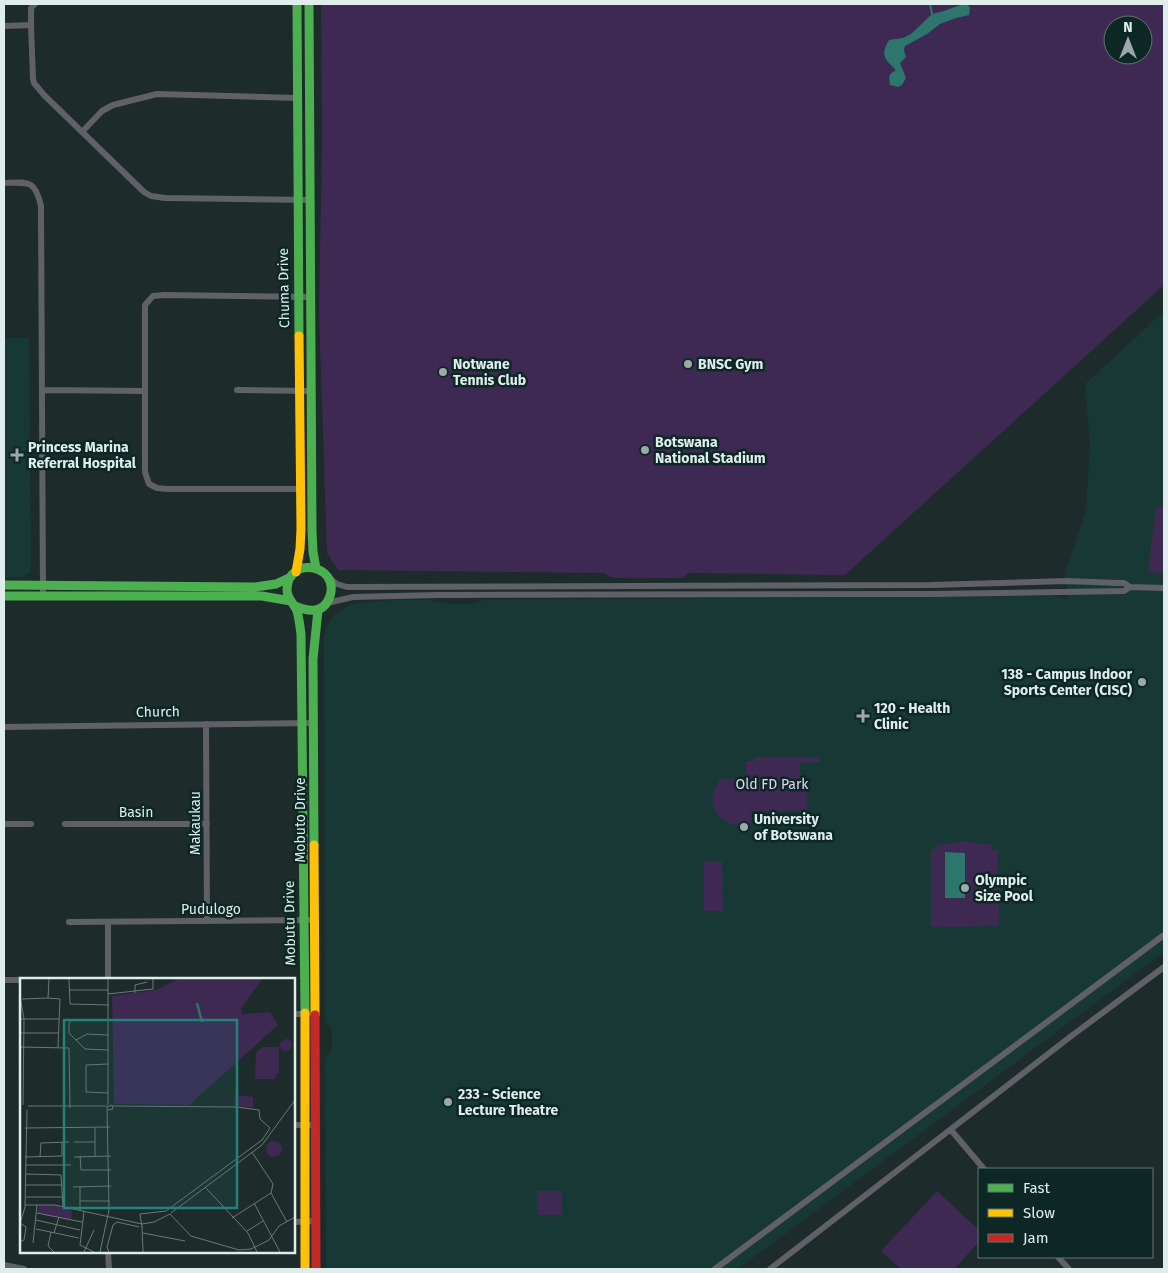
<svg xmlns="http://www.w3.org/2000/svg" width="1168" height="1273" viewBox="0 0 1168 1273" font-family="'Fira Sans',sans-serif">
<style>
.built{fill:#173834}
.green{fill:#3e2953;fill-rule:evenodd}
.water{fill:#2c766d}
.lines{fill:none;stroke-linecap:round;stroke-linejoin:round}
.stream{stroke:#2c766d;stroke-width:2}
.street{stroke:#606167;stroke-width:6}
.fast{stroke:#4caf50;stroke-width:9}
.slow{stroke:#ffc107;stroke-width:9}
.jam{stroke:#c62828;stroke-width:9}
.poi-dot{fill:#9baaa8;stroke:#0d2724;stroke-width:2}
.labels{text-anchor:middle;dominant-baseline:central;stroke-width:5;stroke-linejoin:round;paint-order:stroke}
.street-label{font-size:14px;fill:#dfeeec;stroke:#0d2724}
.poi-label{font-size:14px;font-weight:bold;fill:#dfeeec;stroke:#0d2724;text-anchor:start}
.park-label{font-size:14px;fill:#e3d2f5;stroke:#0d2724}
.inset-river{fill:none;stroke:#2c766d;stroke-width:2.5}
.inset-road{fill:none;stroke:#6b7978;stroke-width:1}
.view{fill:#24827b;fill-opacity:0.15;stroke:#24827b;stroke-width:2.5}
.inset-edge{fill:none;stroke:#dfeeec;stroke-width:2.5}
</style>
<rect width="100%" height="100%" fill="#1d2b2a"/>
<path class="built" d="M1164 311V952L738 1269H326L325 1056 332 1050V1031L325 1021 324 640 325 629 333 616 349 605 357 603 392 600H432L434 602H447V604H472L482 600 1053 596 1067 599 1065 574 1086 510 1090 445 1085 384Z
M4 338H29L31 572 22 577 4 578Z"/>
<path class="green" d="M321 4H1164V285L845 575 689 573 682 578H613L604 573 338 570 327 553 319 314 322 140ZM1113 25H1143V55H1113Z
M1156 507 1164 508V574L1148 572Z
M754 757H820V762L800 763V785H807V811H751V825C721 830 700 804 721 779H746V761H754Z
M964 841 992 845V850H998L999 926 931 927V849H937V845Z
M704 861H722L723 911H704Z
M537 1191H562V1215H537Z
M937 1191 979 1230V1242L954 1269H901L881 1251Z"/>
<path class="water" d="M963 4 968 5 970 8 969 15 956 18 940 24 927 34 905 46 904 50 906 57 900 63 906 78 902 85 898 87 890 85C889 78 888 74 895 71V69C883 58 881 54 889 40L903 38 911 34 932 14 944 11Z
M945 852 965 853V898H945Z"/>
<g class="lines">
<path class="stream" d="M930 4 932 14"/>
<path class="street" d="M35 4 31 8V25L33 79 34 83 44 95 144 192 151 196 165 198 310 200
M4 26 31 25
M82 132 102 111 113 105 157 94 297 98
M4 183C29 182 35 180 41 206L43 595
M43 390 145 391
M237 390 311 391
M300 489H167L157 488 149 484 145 472V305L153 296 164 295 311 297
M330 579 337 584 347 587 931 585 1066 581 1118 583H1124L1130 587
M327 603 353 597 438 595 931 594 1124 591 1130 587 1164 588
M206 724 207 921
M4 727 313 723
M4 824H31
M65 824H207
M69 922 314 920
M108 922V979
M4 980H21
M294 1014H307
M294 1125H316
M951 1130 984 1169
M294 1222 316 1221
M108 1252 109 1269
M1058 1257 1069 1269
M4 1265 24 1269
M715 1269 1164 935
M770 1269 1070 1037 1164 967"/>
<path class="fast" d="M297 4 299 336
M309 4 312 531 313 552 316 568
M4 585 255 587 276 584 291 577
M4 596H262L291 601
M295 606C309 612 324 614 330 596 340 564 287 555 287 590 287 599 294 603 297 611 299 618 300 626 301 634L305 1013
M314 845 313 659 318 610"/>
<path class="slow" d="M296 572 300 549 301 529 299 336
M314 845 315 1015
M305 1013V1269"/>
<path class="jam" d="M315 1015 316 1269"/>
</g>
<g class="poi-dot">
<circle cx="688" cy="364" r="5"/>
<circle cx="443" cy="372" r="5"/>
<circle cx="645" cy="450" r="5"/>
<path d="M14.5 447.5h5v5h5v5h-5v5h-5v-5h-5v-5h5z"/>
<circle cx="1142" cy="682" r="5"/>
<path d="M860.5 708.5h5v5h5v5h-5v5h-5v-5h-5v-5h5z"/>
<circle cx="744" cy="827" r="5"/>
<circle cx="965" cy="888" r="5"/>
<circle cx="448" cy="1102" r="5"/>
</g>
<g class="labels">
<g class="street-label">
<text transform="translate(284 288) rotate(-91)">Chuma Drive</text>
<text transform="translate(158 712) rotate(-1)">Church</text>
<text x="136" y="812">Basin</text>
<text transform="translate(300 820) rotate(-90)">Mobuto Drive</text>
<text transform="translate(195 823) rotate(-90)">Makaukau</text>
<text x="211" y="909">Pudulogo</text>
<text transform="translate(290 923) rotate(-91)">Mobutu Drive</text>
</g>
<g class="poi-label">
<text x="453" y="364">Notwane<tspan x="453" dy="16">Tennis Club</tspan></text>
<text x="698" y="364">BNSC Gym</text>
<text x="655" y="442">Botswana<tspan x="655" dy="16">National Stadium</tspan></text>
<text x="28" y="447">Princess Marina<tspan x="28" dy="16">Referral Hospital</tspan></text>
<text x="1132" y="674" text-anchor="end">138 - Campus Indoor<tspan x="1132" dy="16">Sports Center (CISC)</tspan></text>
<text x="874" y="708">120 - Health<tspan x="874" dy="16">Clinic</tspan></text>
<text x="754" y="819">University<tspan x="754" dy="16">of Botswana</tspan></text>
<text x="975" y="880">Olympic<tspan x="975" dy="16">Size Pool</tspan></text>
<text x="458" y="1094">233 - Science<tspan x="458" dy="16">Lecture Theatre</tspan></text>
</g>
<g class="park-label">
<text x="772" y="784">Old FD Park</text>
</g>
</g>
<g transform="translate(20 978)">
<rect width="275" height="275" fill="#1d2b2a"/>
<path d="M158 1H242L221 31 222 36 250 34 258 47 169 127 94 126 92 18 136 12ZM260 67a6 6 0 1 1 12 0a6 6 0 1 1-12 0ZM242 69H259V94L254 101H235L236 75ZM215 117 233 119V130L214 127ZM246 171a8 8 0 1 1 16 0a8 8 0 1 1-16 0ZM33 227 52 232 51 242 18 235 19 228Z" fill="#3e2953"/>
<path class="inset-river" d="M177 25 182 44"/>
<path class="inset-road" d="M49 1 50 26 89 27M88 1V127M49 12H88M115 15V7L127 4M88 16 133 11V1M0 18 4 41 3 127M28 20 40 21 38 69M2 21 28 20 29 1M0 41H39M88 42H51L49 46V55L65 71 88 72M0 55H38M56 62 67 56 88 57M0 69 49 70 50 130M88 115 66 114V87L88 86M8 128H87M93 128 217 129 239 132 240 141 250 150 242 162 146 233 120 236 122 249M75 149V178M5 150 90 149M54 164H75M232 174 253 206 251 215M60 178 61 192H91M5 179 42 178V164M20 179 21 165 49 164M54 179 91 178M5 187H51M6 196 41 197 43 229M5 207H42M53 209 91 208M60 209V233M185 209 228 255 237 274M251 215 267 244M6 219H42M60 223H90M234 225 260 274M5 227H35L122 246 134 244 150 236 171 258 219 272 231 271 249 262 259 248 275 239M64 234 60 267 74 274M17 235 62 244M151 235 242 167 275 122M212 240 251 215M16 242 60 252M0 246 5 229 7 132M122 248 123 274M16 251 59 260M227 253 243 243M31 254 28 268 34 274M34 255 39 239M123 255 165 263M0 264 4 262 6 249 0 245M13 265 17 227M64 274 74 252M80 274 89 232 87 129 92 127 93 131 88 132M89 274 87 269 93 247 97 244 119 249"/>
<path class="view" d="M44 42H217V230H44Z"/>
<rect width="275" height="275" class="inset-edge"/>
</g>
<rect width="1168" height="1273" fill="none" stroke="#dfeeec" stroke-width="10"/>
<rect x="978" y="1168" width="175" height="90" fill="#0d2724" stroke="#617774"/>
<rect x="988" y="1184" width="25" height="8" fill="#4caf50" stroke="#617774"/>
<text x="1023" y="1193" font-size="15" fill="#dfeeec">Fast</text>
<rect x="988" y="1209" width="25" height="8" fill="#ffc107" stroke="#617774"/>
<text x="1023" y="1218" font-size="15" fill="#dfeeec">Slow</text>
<rect x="988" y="1234" width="25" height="8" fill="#c62828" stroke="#617774"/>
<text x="1023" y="1243" font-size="15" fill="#dfeeec">Jam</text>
<g transform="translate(1128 40)"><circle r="24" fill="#0d2724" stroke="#617774"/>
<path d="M0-4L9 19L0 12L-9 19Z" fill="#9baaa8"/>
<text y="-8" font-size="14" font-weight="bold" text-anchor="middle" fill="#dfeeec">N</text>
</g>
</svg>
